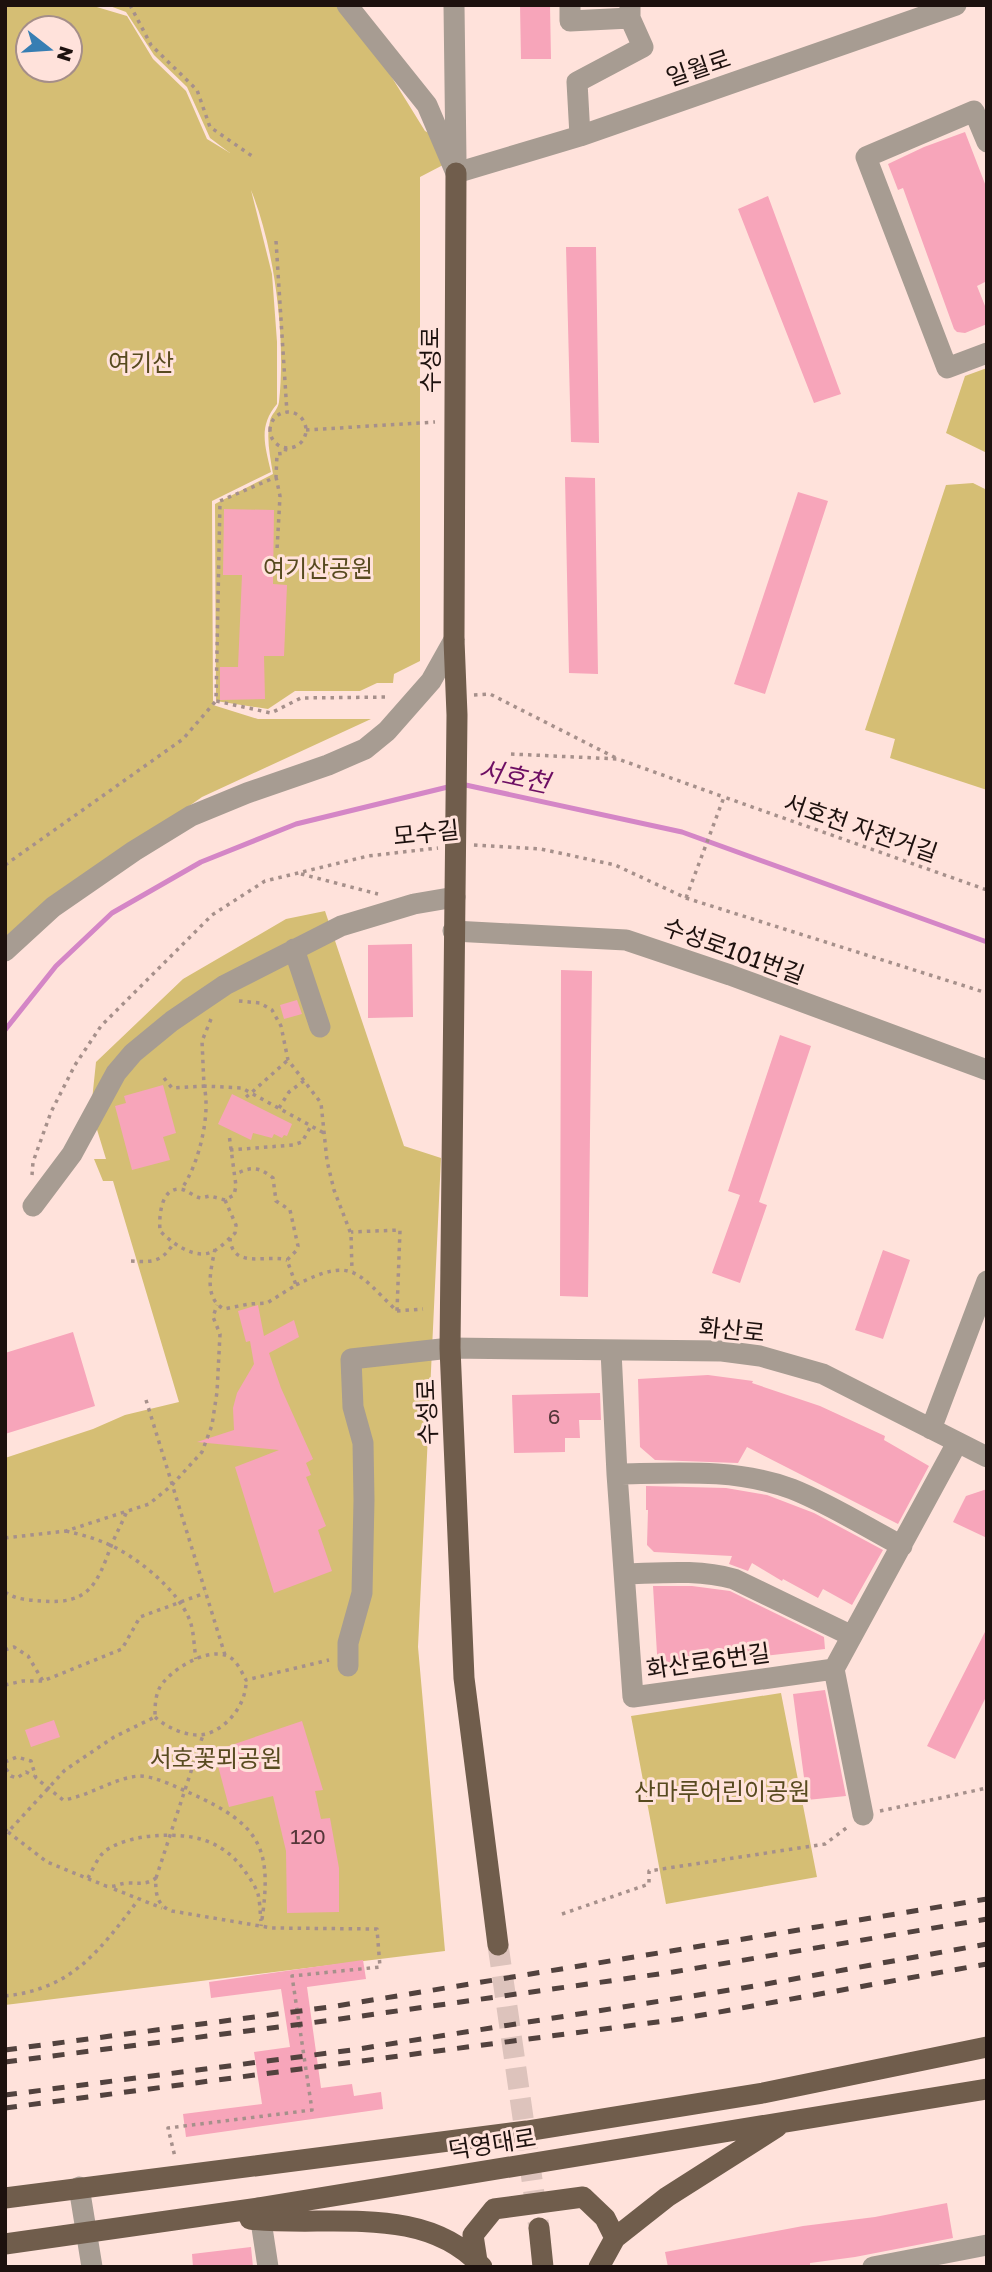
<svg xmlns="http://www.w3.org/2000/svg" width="992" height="2272" viewBox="0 0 992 2272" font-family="'Golos Text','Noto Sans KR',sans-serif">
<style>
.green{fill:#d5be74;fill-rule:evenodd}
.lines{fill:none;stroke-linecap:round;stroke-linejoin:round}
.stream{stroke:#d486c6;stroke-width:5}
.building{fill:#f7a5ba}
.major-tunnel{stroke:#ddc3bc;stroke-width:21;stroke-dasharray:21 10;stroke-linecap:butt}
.path{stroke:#a6908b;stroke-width:3.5;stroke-dasharray:3.5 5;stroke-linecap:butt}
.minor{stroke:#a79c92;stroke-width:21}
.major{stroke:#705d4c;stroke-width:21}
.rail{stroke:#52423e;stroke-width:5;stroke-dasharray:12 12;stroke-linecap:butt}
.labels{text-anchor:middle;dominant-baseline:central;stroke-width:6;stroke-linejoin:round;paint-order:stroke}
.number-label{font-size:21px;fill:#543639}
.street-label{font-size:24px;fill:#1d110e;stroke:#ffe2db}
.park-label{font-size:24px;fill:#574a1f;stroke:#ffe2db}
.water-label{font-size:26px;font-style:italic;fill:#6d0e63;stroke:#ffe2db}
</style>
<rect width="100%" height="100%" fill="#ffe2db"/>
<path class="green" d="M5 5H90L127 16 153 59 186 91 207 139 230 153 210 138 187 87 154 55 126 12 107 5H340L378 55 425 131 431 134 443 165 420 177V661L394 674 393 683H377L360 691H295L268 709 216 701 215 504 273 474C270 456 266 438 270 421 271 414 278 410 279 402 286 339 275 249 251 190L272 274 277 342V404C258 426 265 446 271 472L212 501 213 705 258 719H371L202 797 24 921 5 943ZM28 28H70V70H28Z
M987 368V453L946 433 965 376Z
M973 483 987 490V790L890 758 895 739 865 730 946 485Z
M325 911 404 1146 441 1158 418 1647 445 1951 5 2005V1458L93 1429 125 1415 179 1402 113 1181H103L94 1159H106L91 1110 96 1062 183 979 286 919Z
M781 1693 817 1877 666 1904 631 1716Z"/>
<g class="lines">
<path class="stream" d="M461 784 682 832 987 942
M5 1030 56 966 112 913 201 862 296 824 452 786"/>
</g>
<path class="building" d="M520 5H550L551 59H521Z
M965 132 987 189V281L977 286 987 311V324L965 333 957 332 954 329 903 188 898 190 888 164 924 147Z
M768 196 841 394 814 403 738 209Z
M566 247H596L599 443 571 442Z
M565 477 595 478 598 674 569 673Z
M798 492 828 501 765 694 734 684Z
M224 509 274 510 273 584 287 585 284 656H264L265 699 220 700V667H238L242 575H223Z
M412 944 413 1017 368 1018V945Z
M561 970 592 971 588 1297 560 1296Z
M297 1000 302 1014 284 1019 280 1005Z
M780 1035 811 1046 759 1202 767 1205 740 1283 712 1273 740 1195 728 1191Z
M163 1085 176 1133 163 1137 170 1160 132 1170 115 1106 126 1103 124 1096Z
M232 1094 292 1124 287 1136 284 1135 282 1138 274 1134 272 1138 253 1133 251 1140 218 1124Z
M883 1250 910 1260 883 1339 855 1330Z
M258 1305 264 1336 294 1320 299 1337 269 1353 281 1388 313 1459 306 1463 311 1475 306 1477 326 1526 318 1530 332 1571 274 1593 235 1467 279 1450 197 1442 234 1430 233 1408 237 1393 254 1364 250 1341 246 1342 238 1311Z
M73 1332 95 1406 5 1434V1353Z
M708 1375 753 1381 752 1383 820 1406 885 1436 884 1440 929 1466 898 1524 747 1447 738 1463 655 1460 640 1447 638 1379Z
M600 1393 601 1420H579L580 1438H565V1452L514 1453 512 1395Z
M646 1486 726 1488 767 1495 814 1513 883 1550 852 1605 823 1589 818 1598 783 1579 782 1581 752 1563 748 1571 729 1564 732 1556 654 1552 647 1545 648 1510H646Z
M987 1489V1538L953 1522 966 1496Z
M653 1586H692L730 1591 824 1637 825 1649 739 1659V1657L696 1659 697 1662 668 1665 657 1654Z
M987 1628V1695L955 1759 927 1746Z
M825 1690 846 1796 807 1800 793 1694Z
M54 1720 60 1737 31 1747 25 1730Z
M302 1721 323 1790 315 1791 321 1819 330 1818 339 1868V1912L287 1913 286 1851 273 1796 229 1807 214 1751Z
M363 1960 366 1979 307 1987 321 2088 352 2084 354 2096 381 2092 383 2109 186 2137 183 2114 262 2104 254 2052 290 2047 281 1989 211 1998 209 1982Z
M947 2203 953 2238 855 2257 810 2263V2265L801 2267H668L665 2252 803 2226 875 2217Z
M251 2247 253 2267H193L192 2254Z"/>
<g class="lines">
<path class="major-tunnel" d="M498 1945 539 2228"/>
<path class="path" d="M42 5H65
M130 5 151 45 197 90 210 127 252 156
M276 241 287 413
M270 430a18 18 0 1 1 36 0a18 18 0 1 1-36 0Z
M306 430 435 422
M286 448 285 453 277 454 276 477 220 501 216 701 271 713 301 698 390 697
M276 477 280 496 277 550
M474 695 490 694 616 758
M511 754 618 759 724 797
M474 845 541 849 615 865 686 898 987 993
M5 865 183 739 215 702
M301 874 378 894
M686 898 724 797 987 890
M239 1001 260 1003 272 1010 281 1026 288 1060 321 1103 327 1161 334 1190 351 1234 352 1271
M211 1019 202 1041 204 1086 242 1088 251 1093 288 1060
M164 1078 172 1088 204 1086C211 1114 199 1164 182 1188
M246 1097 251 1093 324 1133
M279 1108 289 1092 305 1080
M230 1150 293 1145 302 1142 311 1126
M32 1175 33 1162 51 1112 75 1065 101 1026 212 915 265 881 368 856 438 848
M225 1200 236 1225 235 1233C229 1239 221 1247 214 1251 195 1261 172 1243 160 1231 159 1218 160 1188 180 1189 186 1189 194 1197 201 1198L210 1196 225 1200 234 1195 236 1186 229 1134
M230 1238C232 1270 267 1254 287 1260
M215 1249C211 1269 203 1298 224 1309L249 1304 267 1303 296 1285 287 1260 296 1251 298 1246 290 1210 276 1201 273 1178C259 1167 252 1166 236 1174
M131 1261C152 1262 161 1263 173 1244
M296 1285C353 1256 356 1272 397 1311L400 1230 351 1232
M397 1311 423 1309
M146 1400 225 1655
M66 1531C78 1534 91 1537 103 1542 134 1554 178 1589 190 1621 194 1632 194 1647 196 1659
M5 1538 66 1531 109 1517 149 1504 171 1486 202 1452 212 1425 217 1392 220 1334 213 1317 217 1305
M5 1561V1572
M5 1592C16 1600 30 1600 42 1601 88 1605 97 1585 111 1546 116 1534 122 1523 127 1511
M5 1650 14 1647 28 1656 43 1681
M5 1685 23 1681H43L122 1649 140 1617 205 1593
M155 1717C167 1728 189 1738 206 1734 228 1728 247 1703 246 1680
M5 1762 17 1757 31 1761 36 1778 63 1800C90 1796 113 1778 139 1776 155 1776 176 1787 190 1793 262 1825 273 1849 261 1926
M6 1769 11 1776 17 1778 26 1772 34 1776
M880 1811 987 1788
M5 1829 8 1832 65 1770 114 1737 155 1717C155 1707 155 1698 159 1689 168 1671 204 1649 225 1655 236 1658 241 1671 246 1680L329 1660
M8 1832 47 1862 106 1886C115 1888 119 1883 128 1883 140 1883 146 1885 156 1878 155 1893 157 1906 172 1911L272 1928 377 1929 380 1967 292 1976 312 2110 168 2128 175 2157
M88 1878C92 1871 96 1861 102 1854 112 1843 138 1837 152 1836 189 1833 221 1838 244 1870 249 1877 255 1885 258 1894 260 1902 260 1912 261 1921
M156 1878 203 1735
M114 1889 162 1908
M562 1914 649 1884V1871L825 1844 849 1826
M5 1996C73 1989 100 1950 139 1899"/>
<path class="minor" d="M347 5 427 105 456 173
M454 5 456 161
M570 5V21L630 18V6
M580 136 577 82 643 47 630 18
M987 142 974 111 866 157 947 368 987 353
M456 173 580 136 956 5
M453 931 626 940 730 975 987 1070
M294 949 320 1027
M5 951 53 907 134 851 191 816 247 793 328 765 365 749 387 731 431 681 454 640
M33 1206 72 1154 116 1073 133 1053 172 1021 225 985 341 926 414 904 455 897
M611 1351 617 1474 633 1697 834 1669 957 1443
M931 1429 987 1281
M617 1474C675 1473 736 1468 792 1489 830 1504 866 1527 902 1546
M625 1574C661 1573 698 1569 734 1579L852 1636
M348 1666V1643L362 1593 364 1500 363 1443 353 1407 351 1359 450 1348 722 1351 760 1356 823 1374 987 1457
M834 1669 863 1815
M79 2187 92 2267
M259 2208 268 2267
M873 2267 987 2245"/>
<path class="major" d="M456 173 454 640 457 715 450 1348 464 1678 498 1945
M5 2198 527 2131 763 2093 987 2047
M250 2219C326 2228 424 2202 482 2267
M539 2228 543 2267
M5 2244 259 2208 987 2089
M477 2261 473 2235 494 2209 583 2197 605 2218 615 2238
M599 2267 615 2238 667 2197 777 2127"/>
<path class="rail" d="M5 2050 330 2007 987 1899
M5 2062 333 2020 673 1972 987 1919
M5 2095 352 2050 755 1986 987 1944
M5 2108 680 2019 987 1964"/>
</g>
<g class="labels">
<g class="number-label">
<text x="554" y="1416">6</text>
<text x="308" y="1836">120</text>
</g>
<g class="street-label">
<text transform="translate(698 67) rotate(-19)">일월로</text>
<text transform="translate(429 360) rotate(-90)">수성로</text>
<text transform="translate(861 827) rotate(19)">서호천 자전거길</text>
<text transform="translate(426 832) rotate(-6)">모수길</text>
<text transform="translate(734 950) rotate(20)">수성로101번길</text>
<text transform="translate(732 1329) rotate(6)">화산로</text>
<text transform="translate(426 1412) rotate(-92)">수성로</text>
<text transform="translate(708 1660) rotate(-8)">화산로6번길</text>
<text transform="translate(492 2143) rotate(-9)">덕영대로</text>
</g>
<g class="park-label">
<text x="141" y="361">여기산</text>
<text x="318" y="567">여기산공원</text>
<text x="216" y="1757">서호꽃뫼공원</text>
<text x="722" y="1790">산마루어린이공원</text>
</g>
<g class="water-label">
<text transform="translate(514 776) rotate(12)">서호천</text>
</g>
</g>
<rect width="992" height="2272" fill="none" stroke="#1d110e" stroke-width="14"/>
<g transform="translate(49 49) rotate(107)"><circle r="33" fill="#ffe2db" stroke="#a58e89" stroke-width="2"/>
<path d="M0-5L12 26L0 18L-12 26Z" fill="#377eb3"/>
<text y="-10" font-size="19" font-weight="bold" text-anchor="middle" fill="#1d110e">N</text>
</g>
</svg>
